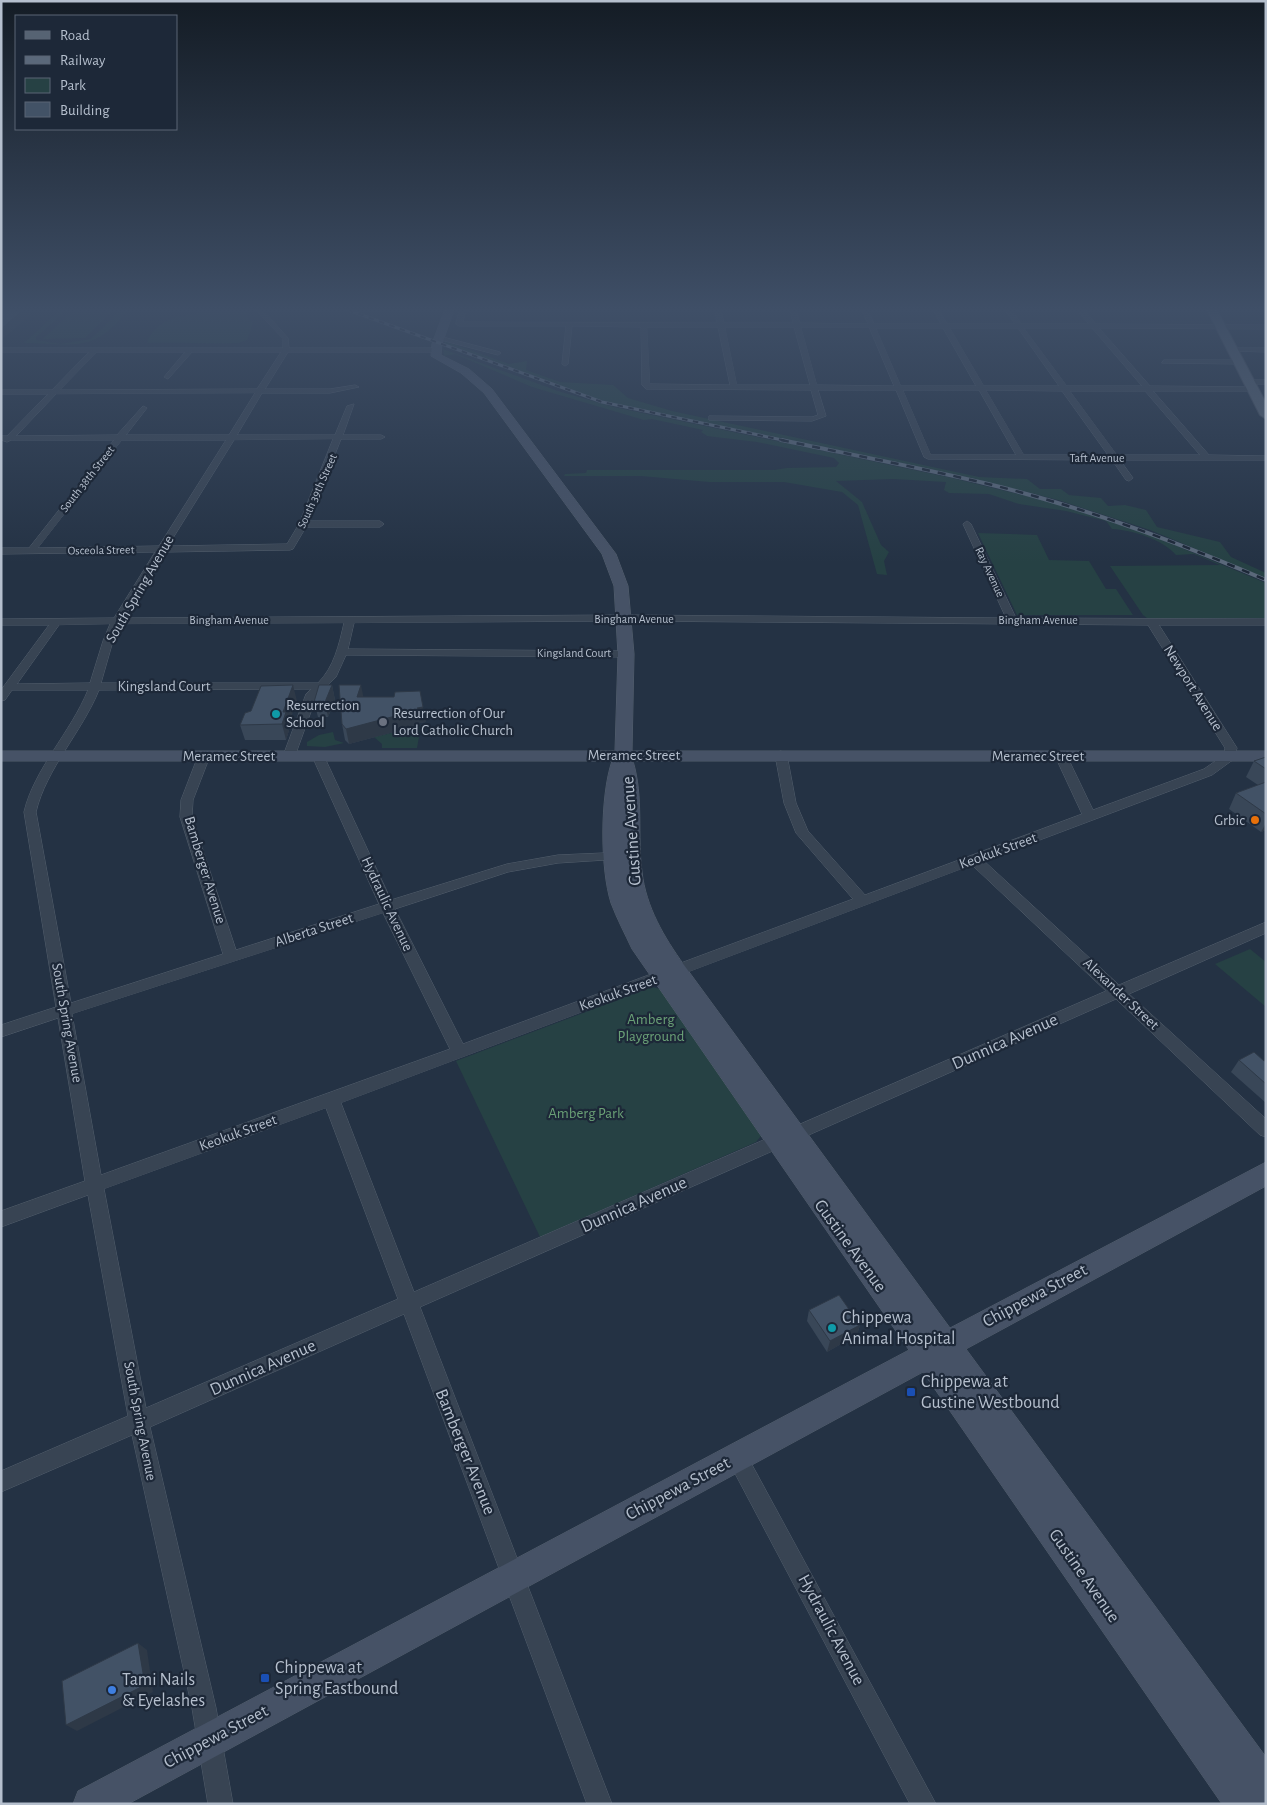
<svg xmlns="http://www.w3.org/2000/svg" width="1267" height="1805" viewBox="0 0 1267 1805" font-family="'Alegreya Sans',sans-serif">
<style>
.green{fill:#264144}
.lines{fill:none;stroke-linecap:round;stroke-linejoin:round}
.street-casing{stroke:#535f6d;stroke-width:1}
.secondary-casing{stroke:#535f6d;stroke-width:1}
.primary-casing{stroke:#424d5c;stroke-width:2}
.street{fill:#384453;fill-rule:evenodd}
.secondary{fill:#465266;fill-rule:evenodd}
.primary{fill:#566373;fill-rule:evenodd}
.rail-far1-casing{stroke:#5a687a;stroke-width:3}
.rail-casing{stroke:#5a687a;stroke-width:4}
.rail-far1{stroke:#1d2838;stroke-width:2;stroke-dasharray:5.5;stroke-linecap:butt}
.rail{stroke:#1d2838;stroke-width:2.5;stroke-dasharray:8;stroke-linecap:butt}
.wall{fill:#394758}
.shaded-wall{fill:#2e3947}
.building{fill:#425266;stroke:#2e3947}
.culture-dot{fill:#0f9aa8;stroke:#1d2838;stroke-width:2}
.worship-dot{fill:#6b7280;stroke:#1d2838;stroke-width:2}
.food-dot{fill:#e8710a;stroke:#1d2838;stroke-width:2}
.transit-dot{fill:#1a4fb4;stroke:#1d2838;stroke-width:2}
.shop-dot{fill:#3f7fe0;stroke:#1d2838;stroke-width:2}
.labels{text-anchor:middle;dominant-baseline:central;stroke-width:4.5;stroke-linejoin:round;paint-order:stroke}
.far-street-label{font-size:12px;fill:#b5bfcd;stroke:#1d2838}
.street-label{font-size:15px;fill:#b5bfcd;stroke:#1d2838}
.poi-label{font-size:15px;fill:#b5bfcd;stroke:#1d2838;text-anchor:start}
.park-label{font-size:15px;fill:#6aa076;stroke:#1d2838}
.near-street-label{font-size:18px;fill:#b5bfcd;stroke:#1d2838}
.near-poi-label{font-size:18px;fill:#b5bfcd;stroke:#1d2838;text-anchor:start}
</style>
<rect width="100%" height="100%" fill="#243244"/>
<path class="green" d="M60 310H67L36 337V340L60 344 91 339 121 310 127 311C93 355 71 343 24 343Z
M74 310H113L85 338 43 339Z
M214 312H249L247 317 253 323 247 340 238 343C208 344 178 342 147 343 157 315 187 315 214 312Z
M445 341 509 364 527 361 526 370 560 382 613 385 628 398 672 411 979 477 1027 479 1040 489H1061L1069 495 1101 498 1108 506 1125 505 1146 510 1157 527 1220 542 1231 557 1266 573V578L1150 530 1058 500 983 481 611 403 555 386 445 344Z
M443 349 558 391 614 407 952 478 1051 502 1153 536 1266 583V618H1147L1143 615 1110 566 1220 565 1194 554 1176 555C1162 539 1132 530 1112 529L1106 521 1066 511 1019 504 989 494 949 493 944 490 946 482 893 479 836 481 862 502 881 545 889 552 884 561 887 575 877 574 858 505 842 492 784 482H709L641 476H564L565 474 586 473 587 470H774L787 468 836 467 839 463 834 458 757 442 707 436 701 432 703 430 652 419 644 420 532 387 455 354 444 356Z
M978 533 1037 535 1049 560 1089 561 1106 589H1116L1133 615H1017Z
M421 726 417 748H382V744L374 737Z
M333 732 335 740 344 743 325 747 307 746V742L319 735Z
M1250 949 1266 962V1007L1215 964Z
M652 987 660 989 761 1136 756 1142 540 1237 456 1061Z"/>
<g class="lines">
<g class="street-casing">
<path id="street" d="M256 310H263L288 338 289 348H435L438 350 435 352H288L265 389H330L355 385 359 387 330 393H262L237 435H335L347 406 354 404 343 435H381L385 437 381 439H341L309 521H380L384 524 380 527H306L293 549 290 550 165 552 124 618 625 615 1006 618 963 524 967 521 971 524 1016 618 1266 619V625H1159L1237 748 1234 759 1212 775 984 861 1119 985 1266 922V933L1129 994 1266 1119V1137L1260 1135 1116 999 420 1307 612 1804H587L404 1314 150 1427 216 1708 233 1804H208L192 1708 132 1435 1 1492V1471L128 1416 88 1195 1 1227V1211L85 1181 58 1018 1 1037V1025L56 1007 24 812C34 769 71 732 88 690H12L5 700 1 701V690L49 625H1V619L114 618 155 552 1 554V548H29L114 440H11L7 442 1 440V436H7L48 394H1V390H52L89 352H1V348H283V339ZM97 352H185L164 377 168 379 192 352H281L257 389 60 390ZM255 393 229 435H126L147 408 143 406 117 435 16 436 56 394ZM333 439 299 524 287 544 168 546 234 440ZM122 440H226L159 546 38 548ZM625 621 1148 625 1225 748 1224 755 1204 769 1093 810 1067 756 1061 752 1057 753 1055 756 1082 814 865 895 808 831 796 803 787 755 781 751 777 752 775 755 784 803 796 833 853 899 463 1044 395 909 508 872 558 863 621 859 628 855 626 852 558 855 507 864 391 900 324 756 318 752 314 753 312 756 379 904 236 950 192 817 193 800 210 756 204 752 198 756 181 800 180 817 223 954 71 1003 36 812C46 769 82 732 99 690L311 689 306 694 283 756 289 760 295 756 317 695 336 677 346 655 626 657 631 654 626 651 348 649 354 623ZM344 623C339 645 334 667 318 683H101L113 641 121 624ZM110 624 103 641 90 683 17 684 59 625ZM972 865 1106 991 414 1292 341 1103ZM383 913 450 1049 101 1175 72 1014ZM326 1108 398 1299 146 1408 104 1189Z
M460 310H466L463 322 717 323 715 310H721L724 323H793L790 310H796L800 323 868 324 862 310H868L874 324H941L933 310H939L947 324H1015L1005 310H1012L1021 324H1089L1077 310H1084L1096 324 1266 325V329L1099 328 1150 386 1256 387V391H1153L1209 455 1266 456V460H1120L1133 478 1129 481 1126 480 1112 460 928 459 924 457 896 390H818L826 416 812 421 712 420H709V416L812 417 818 415 811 390 646 389 642 385 641 327 572 326 568 364 565 366 562 364 566 326H459L456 324ZM647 327H718L730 385 650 384ZM725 327H794L810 385H737ZM801 327H869L894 386 817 385ZM876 328H943L976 386H901ZM950 328H1018L1059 386H984ZM1024 328H1092L1142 386H1067ZM903 390H979L1016 455H931ZM986 390 1062 391 1108 455H1024ZM1070 391H1145L1200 455H1117Z
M439 336 500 352 501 353 498 355 437 339Z
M1234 348H1266V352L1232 351Z
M1164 360H1240L1243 362 1240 364 1162 363Z
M1247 380H1266V384H1247Z
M737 1447 744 1450 936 1804H910L730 1464 727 1457 730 1450Z"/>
</g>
<g class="secondary-casing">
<path id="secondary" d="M445 310H454L442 344 441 355 469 369 492 389 616 554 628 586 634 654 632 751H1266V761H633C644 798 637 835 642 872 646 907 664 937 684 965L950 1328 1266 1162V1186L966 1349 1266 1757V1804H1222L923 1372 128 1804H73L78 1791 909 1350 632 949C625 934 617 919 611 903 600 868 600 796 612 761H1V751H615L618 654 614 586 602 554 484 393 461 373 431 356 432 344Z"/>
</g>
<g class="primary-casing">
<path id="primary" d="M1207 310H1217L1266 403V419L1260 415Z"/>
</g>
<use href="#street" class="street"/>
<use href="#secondary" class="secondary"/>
<use href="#primary" class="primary"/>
<g class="rail-far1-casing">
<path id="rail-far1" d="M348 310 602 402 787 441"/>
</g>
<g class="rail-casing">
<path id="rail" d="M781 440C848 454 917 467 984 483 1081 506 1175 541 1266 580"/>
</g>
<use href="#rail-far1" class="rail-far1"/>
<use href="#rail" class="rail"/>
</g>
<path class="wall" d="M332 685 335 700 328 717H318L314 702Z
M363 697 426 722 420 723V725L349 744 345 740 342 724Z
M297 701 289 722 290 727 286 740H245L240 725Z
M1266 757V830L1261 832 1229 809 1236 793 1258 785 1246 777 1254 761Z
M1239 1060 1264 1061 1266 1060V1103L1231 1072Z
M809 1310 860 1325 857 1335 827 1352 807 1321Z"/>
<path class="shaded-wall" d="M23 310H29L31 315 1 340V329Z
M293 685 297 701 289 722 290 727 286 740 282 724 283 712Z
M332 685 335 700 328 717 325 702Z
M361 685 364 700 357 697Z
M423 707 426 722 420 723V725L349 744 346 729 417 708Z
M1266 823V830L1261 832Z
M860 1325 857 1335 827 1352 830 1341Z
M138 1643 147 1650 153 1692 77 1731 66 1725Z"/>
<path class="building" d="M1 310H23L1 329Z
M293 685 283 712H286L282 724 240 725 245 713 251 711 261 686Z
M319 685H332L325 702H314Z
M339 685H361L357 697H394L395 692 420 691 423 707 417 708 418 710 346 729 342 724Z
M1266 757V769L1254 761Z
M1266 782V814L1236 793Z
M1254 1052 1264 1061 1266 1060V1084L1239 1060Z
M839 1295 860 1325 830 1341 809 1310Z
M138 1643 145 1685 66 1725 62 1681Z"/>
<linearGradient id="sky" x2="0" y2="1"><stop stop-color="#141c25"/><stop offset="0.55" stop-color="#3f4f67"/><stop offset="1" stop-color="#3f4f67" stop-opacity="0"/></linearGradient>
<rect width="1267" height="563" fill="url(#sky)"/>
<g class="culture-dot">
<circle cx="276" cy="714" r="5"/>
<circle cx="832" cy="1328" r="5"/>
</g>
<circle class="worship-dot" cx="383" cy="722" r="5"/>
<circle class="food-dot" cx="1255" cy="820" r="5"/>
<g class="transit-dot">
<rect x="906" y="1387" width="10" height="10" rx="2.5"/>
<rect x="260" y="1673" width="10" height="10" rx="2.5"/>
</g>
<circle class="shop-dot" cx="112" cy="1690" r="5"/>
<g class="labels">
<g class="far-street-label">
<text x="1097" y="458">Taft Avenue</text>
<text transform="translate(87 479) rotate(-52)">South 38th Street</text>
<text transform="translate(317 491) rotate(-66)">South 39th Street</text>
<text transform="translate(101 550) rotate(-1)">Osceola Street</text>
<text transform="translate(990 572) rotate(65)">Ray Avenue</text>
<text x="634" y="619">Bingham Avenue</text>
<text x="229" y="620">Bingham Avenue</text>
<text x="1038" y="620">Bingham Avenue</text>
<text x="574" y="653">Kingsland Court</text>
</g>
<g class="street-label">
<text transform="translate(140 589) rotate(-60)">South Spring Avenue</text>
<text x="164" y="686">Kingsland Court</text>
<text transform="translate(1193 688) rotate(58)">Newport Avenue</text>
<text x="634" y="755">Meramec Street</text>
<text x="229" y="756">Meramec Street</text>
<text x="1038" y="756">Meramec Street</text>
<text transform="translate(998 851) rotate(-20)">Keokuk Street</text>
<text transform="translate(205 870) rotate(73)">Bamberger Avenue</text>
<text transform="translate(387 904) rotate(65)">Hydraulic Avenue</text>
<text transform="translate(314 930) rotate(-18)">Alberta Street</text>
<text transform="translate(618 993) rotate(-20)">Keokuk Street</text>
<text transform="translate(1121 994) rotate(43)">Alexander Street</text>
<text transform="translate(67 1023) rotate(80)">South Spring Avenue</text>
<text transform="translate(238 1133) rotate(-20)">Keokuk Street</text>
<text transform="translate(140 1421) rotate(79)">South Spring Avenue</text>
</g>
<g class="poi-label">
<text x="286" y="705">Resurrection<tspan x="286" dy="17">School</tspan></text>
<text x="393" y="713">Resurrection of Our<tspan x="393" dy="17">Lord Catholic Church</tspan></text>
<text x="1245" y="820" text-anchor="end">Grbic</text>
</g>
<g class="park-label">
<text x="651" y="1019">Amberg<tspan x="651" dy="17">Playground</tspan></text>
<text x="586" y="1113">Amberg Park</text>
</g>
<g class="near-street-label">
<text transform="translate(632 831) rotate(-94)">Gustine Avenue</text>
<text transform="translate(1005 1042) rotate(-24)">Dunnica Avenue</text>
<text transform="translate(634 1205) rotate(-24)">Dunnica Avenue</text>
<text transform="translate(850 1246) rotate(54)">Gustine Avenue</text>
<text transform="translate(1035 1296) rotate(-28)">Chippewa Street</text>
<text transform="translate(263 1368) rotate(-24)">Dunnica Avenue</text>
<text transform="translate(465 1452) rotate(68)">Bamberger Avenue</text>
<text transform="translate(678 1489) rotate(-28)">Chippewa Street</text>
<text transform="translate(1084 1576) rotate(55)">Gustine Avenue</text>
<text transform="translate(831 1630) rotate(62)">Hydraulic Avenue</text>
<text transform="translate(216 1737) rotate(-28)">Chippewa Street</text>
</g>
<g class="near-poi-label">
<text x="842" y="1318">Chippewa<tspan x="842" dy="21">Animal Hospital</tspan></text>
<text x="921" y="1382">Chippewa at<tspan x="921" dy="21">Gustine Westbound</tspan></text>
<text x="275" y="1668">Chippewa at<tspan x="275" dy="21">Spring Eastbound</tspan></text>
<text x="122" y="1680">Tami Nails<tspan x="122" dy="21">&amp; Eyelashes</tspan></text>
</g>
</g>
<rect width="1267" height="1805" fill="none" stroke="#b5bfcd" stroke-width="5"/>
<rect x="15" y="15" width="162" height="115" fill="#1d2838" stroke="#5a6474"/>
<rect x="25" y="31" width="25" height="8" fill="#566373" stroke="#5a6474"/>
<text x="60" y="40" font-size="15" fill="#b5bfcd">Road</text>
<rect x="25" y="56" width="25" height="8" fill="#5a687a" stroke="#5a6474"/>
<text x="60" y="65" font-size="15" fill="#b5bfcd">Railway</text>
<rect x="25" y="78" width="25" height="15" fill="#264144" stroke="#5a6474"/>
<text x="60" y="90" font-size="15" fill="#b5bfcd">Park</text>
<rect x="25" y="102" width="25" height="15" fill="#425266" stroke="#5a6474"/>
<text x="60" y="115" font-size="15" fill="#b5bfcd">Building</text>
</svg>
